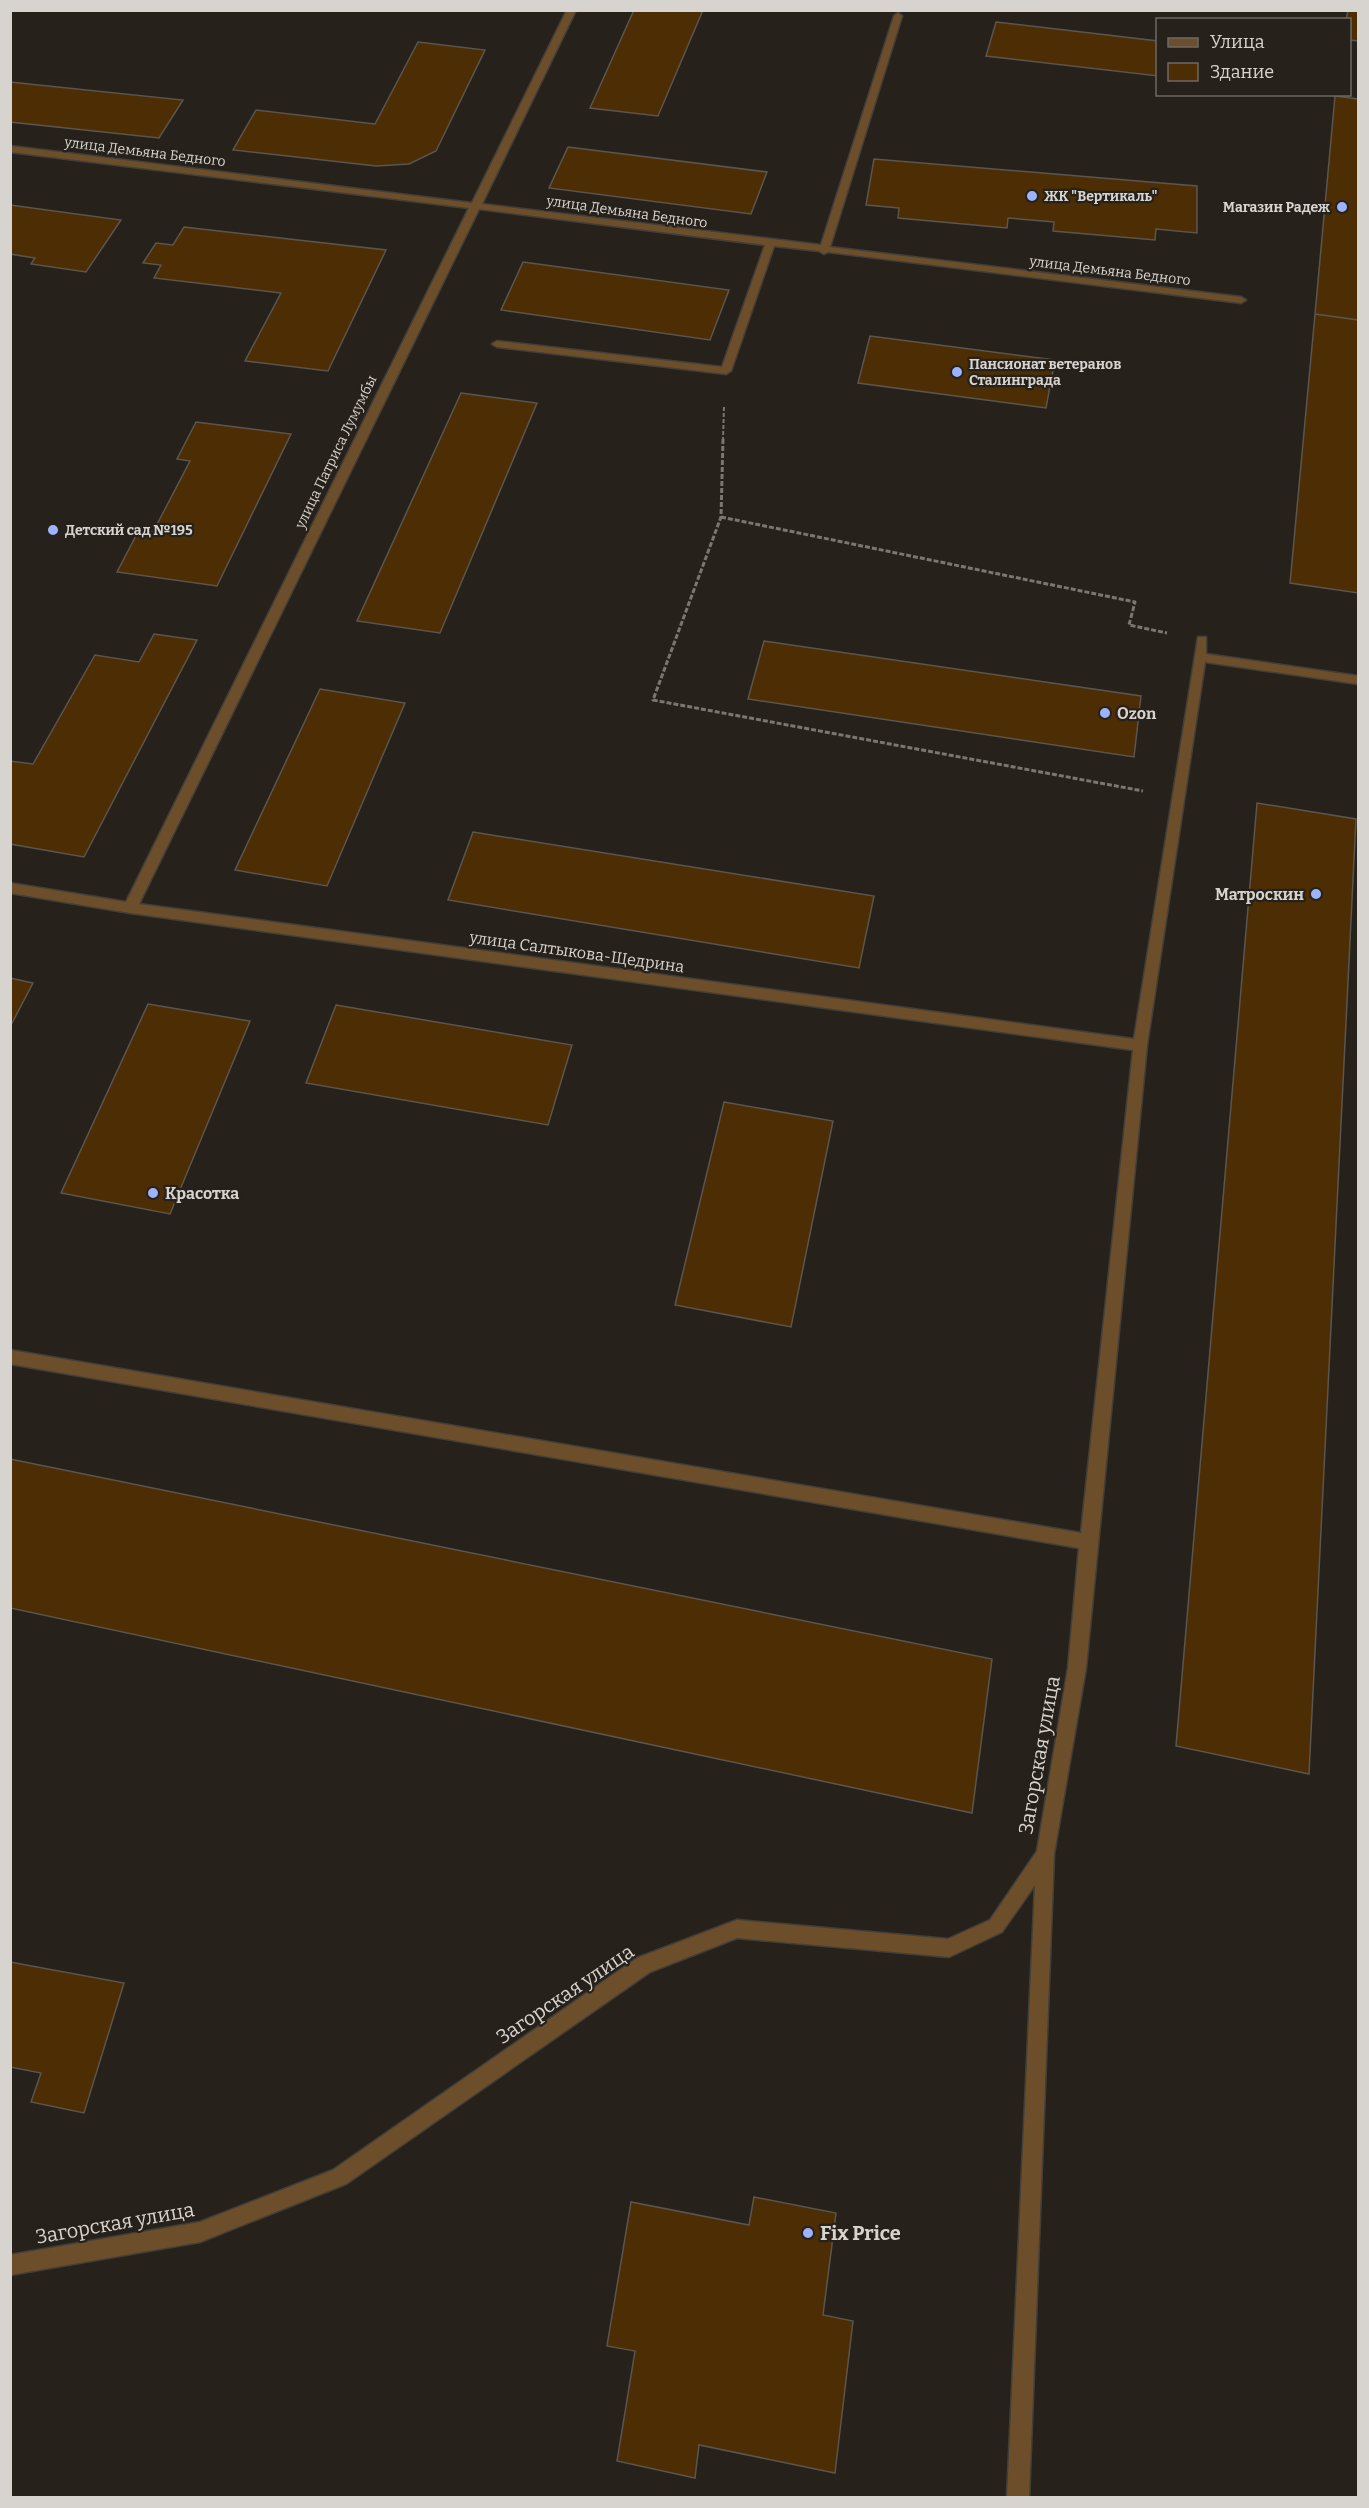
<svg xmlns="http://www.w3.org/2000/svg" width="1369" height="2508" viewBox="0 0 1369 2508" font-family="Bitter,serif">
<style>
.building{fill:#4d2e04;stroke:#5b554e;stroke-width:1.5}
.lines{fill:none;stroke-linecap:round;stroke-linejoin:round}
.minor-casing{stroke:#423e38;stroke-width:3}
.path-far1{stroke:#7a7671;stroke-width:2;stroke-dasharray:4 2;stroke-linecap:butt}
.path{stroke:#7a7671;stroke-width:3;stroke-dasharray:5 2;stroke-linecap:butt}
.minor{fill:#6d4e2b;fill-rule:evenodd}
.poi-dot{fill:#9db4fd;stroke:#26211b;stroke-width:2}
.labels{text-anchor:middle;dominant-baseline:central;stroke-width:4.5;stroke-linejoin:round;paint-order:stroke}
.far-street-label{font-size:14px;fill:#d7d4d0;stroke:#26211b}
.far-poi-label{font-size:14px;font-weight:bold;fill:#d7d4d0;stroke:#26211b;text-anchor:start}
.poi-label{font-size:16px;font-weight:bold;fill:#d7d4d0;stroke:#26211b;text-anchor:start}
.street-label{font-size:16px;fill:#d7d4d0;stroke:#26211b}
.near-street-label{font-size:20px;fill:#d7d4d0;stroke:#26211b}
.near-poi-label{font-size:20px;font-weight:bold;fill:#d7d4d0;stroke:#26211b;text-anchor:start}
</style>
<rect width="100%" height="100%" fill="#26211b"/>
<path class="building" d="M634 10H703L658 116 590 108Z
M1348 10H1358V41L1350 40V20H1346Z
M996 22 1158 41V76L986 56Z
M418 42 485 50 436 151 409 164 376 166 233 150 256 110 375 124Z
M10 82 183 100 159 138 10 122Z
M1335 96 1358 99V320L1315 314Z
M568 147 767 172 751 214 549 188Z
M874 159 1197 186V233L1156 229 1155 240 1053 231 1054 222 1008 218 1007 228 898 218 899 208 866 205Z
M10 205 121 220 86 272 31 264 35 258 10 254Z
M184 227 386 250 328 371 245 361 281 293 154 278 161 265 143 263 156 243 173 245Z
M523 262 729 290 710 340 501 310Z
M1315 314 1358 320V593L1290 583Z
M870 336 1055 360 1046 408 858 383Z
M461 393 537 403 440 633 357 621Z
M196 422 291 434 217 586 117 572 139 530 153 532 190 461 177 459Z
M154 634 197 640 84 857 10 844V761L33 764 95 655 139 662Z
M764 641 1141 696 1134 757 748 699Z
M320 689 405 703 327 886 235 870Z
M1257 803 1356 819 1309 1774 1176 1746Z
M473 832 874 896 859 968 448 900Z
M10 978 33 983 10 1027Z
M148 1004 250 1021 170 1214 61 1193Z
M336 1005 572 1045 548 1125 306 1083Z
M724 1102 833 1121 791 1327 675 1305Z
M10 1459 992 1659 972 1813 10 1608Z
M10 1962 124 1983 84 2113 31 2102 41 2073 10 2067Z
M754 2197 836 2213 823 2315 853 2321 835 2473 699 2445 695 2478 617 2461 635 2351 607 2346 631 2202 749 2225Z"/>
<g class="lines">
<g class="minor-casing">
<path id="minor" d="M567 10H576L482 204 821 245 894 16 898 13 902 16 830 247 1241 297 1246 300 1241 303 828 252 824 254 819 251 774 246 731 371 726 374 497 347 492 344 497 341 722 367 765 245 479 209 139 904 1134 1039 1198 637H1206V654L1358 676V684L1205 662 1147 1045 1086 1668 1054 1854 1029 2498H1007L1035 1885 1002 1932 949 1957 737 1938 650 1972 346 2184 200 2242 10 2275V2255L200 2222 333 2170 637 1958 737 1920 948 1939 990 1920 1037 1851 1068 1668 1079 1548 10 1364V1350L1081 1533 1133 1050 130 913 10 893V883L126 902 469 208 10 152V146L472 203Z"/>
</g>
<path class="path-far1" d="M723 441 724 405"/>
<path class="path" d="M723 439 721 517 653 700 1143 791
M721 517 1135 602 1129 625 1167 633"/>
<use href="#minor" class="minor"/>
</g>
<g class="poi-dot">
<circle cx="1032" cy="196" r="6"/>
<circle cx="1342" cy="207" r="6"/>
<circle cx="957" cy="372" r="6"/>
<circle cx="53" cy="530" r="6"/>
<circle cx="1105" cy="713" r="6"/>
<circle cx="1316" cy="894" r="6"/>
<circle cx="153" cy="1193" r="6"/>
<circle cx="808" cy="2233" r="6"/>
</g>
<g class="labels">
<g class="far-street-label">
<text transform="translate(145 152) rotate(7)">улица Демьяна Бедного</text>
<text transform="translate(627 212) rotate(8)">улица Демьяна Бедного</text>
<text transform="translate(1110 271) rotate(7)">улица Демьяна Бедного</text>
<text transform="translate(336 452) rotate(-64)">улица Патриса Лумумбы</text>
</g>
<g class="far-poi-label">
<text x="1044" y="196">ЖК "Вертикаль"</text>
<text x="1330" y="207" text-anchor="end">Магазин Радеж</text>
<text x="969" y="364">Пансионат ветеранов<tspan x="969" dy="16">Сталинграда</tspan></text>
<text x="65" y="530">Детский сад №195</text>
</g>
<g class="poi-label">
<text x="1117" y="713">Ozon</text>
<text x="1304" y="894" text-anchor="end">Матроскин</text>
<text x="165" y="1193">Красотка</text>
</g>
<g class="street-label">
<text transform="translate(577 952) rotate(8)">улица Салтыкова-Щедрина</text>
</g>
<g class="near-street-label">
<text transform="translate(1039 1755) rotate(-80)">Загорская улица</text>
<text transform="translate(565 1994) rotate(-34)">Загорская улица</text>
<text transform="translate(115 2223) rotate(-10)">Загорская улица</text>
</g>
<g class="near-poi-label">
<text x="820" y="2233">Fix Price</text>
</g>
</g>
<rect width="1369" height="2508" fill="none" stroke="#d7d4d0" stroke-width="24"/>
<rect x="1156" y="18" width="195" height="78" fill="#26211b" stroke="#6d6963" stroke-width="1.5"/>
<rect x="1168" y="38" width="30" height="9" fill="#6d4e2b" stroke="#6d6963" stroke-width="1.5"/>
<text x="1210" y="48" font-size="18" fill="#d7d4d0">Улица</text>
<rect x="1168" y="63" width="30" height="18" fill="#4d2e04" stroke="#6d6963" stroke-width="1.5"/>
<text x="1210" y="78" font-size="18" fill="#d7d4d0">Здание</text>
</svg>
